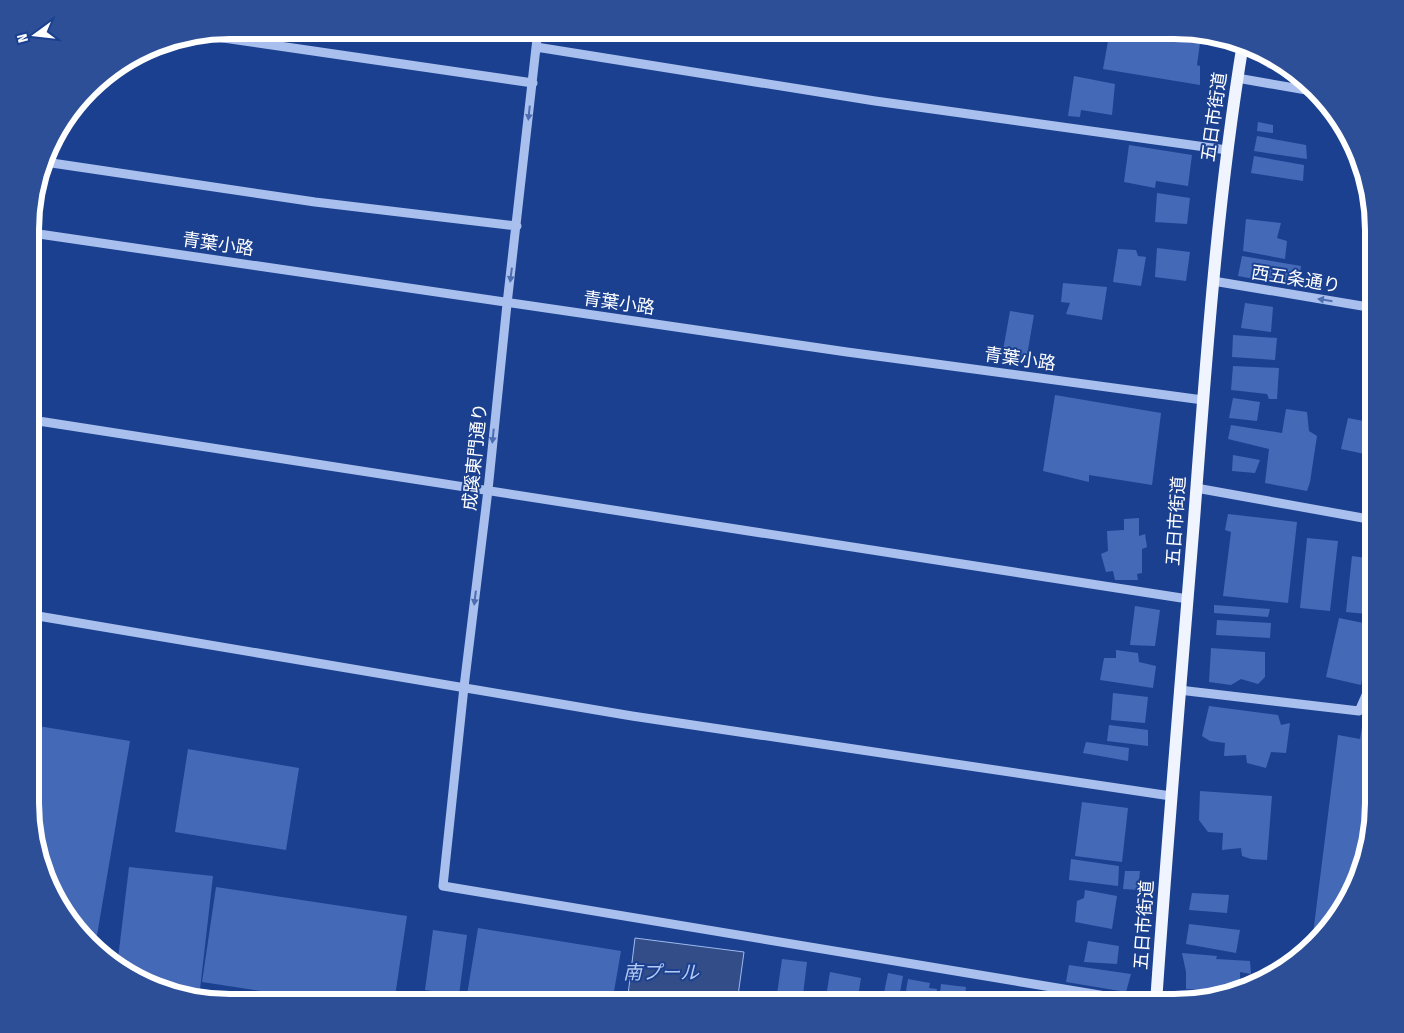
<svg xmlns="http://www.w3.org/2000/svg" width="1404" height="1033" viewBox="0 0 1404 1033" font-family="'Fira Sans Condensed','Noto Sans JP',sans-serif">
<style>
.water{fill:#334d88;stroke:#9cb9f0}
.building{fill:#4469b7}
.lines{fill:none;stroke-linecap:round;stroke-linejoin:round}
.minor{stroke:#a9c0ee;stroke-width:9}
.major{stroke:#f0f4ff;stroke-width:12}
.oneway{fill:#4d6db0}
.labels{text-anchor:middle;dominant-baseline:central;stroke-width:4;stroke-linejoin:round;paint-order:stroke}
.street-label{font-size:18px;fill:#fff;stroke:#1b408f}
.water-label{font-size:19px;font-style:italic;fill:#b5cbf5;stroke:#1b408f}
.rim{fill:none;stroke:#fff;stroke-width:6}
</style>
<rect width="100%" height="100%" fill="#1b408f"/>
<path class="water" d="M635 938 744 952 737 1003H627Z"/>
<path class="building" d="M1110 30H1187L1196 32 1194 41 1200 43 1197 65 1200 66V85L1103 69Z
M1268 55 1296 71 1297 72 1267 68Z
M1074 76 1115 84 1112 115 1081 110 1080 117 1068 116Z
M1258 122 1273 125V133L1257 131Z
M1257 136 1306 145 1307 159 1254 151Z
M1129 145 1192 155 1188 186 1156 181 1155 188 1124 182Z
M1254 156 1304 165 1303 181 1251 173Z
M1157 193 1190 198 1187 224 1155 222Z
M1246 219 1281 223 1277 238 1287 241 1285 259 1243 251Z
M1157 248 1190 252 1186 281 1155 277Z
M1118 249 1136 250 1138 256 1146 257 1141 286 1113 282Z
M1242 256 1301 266 1298 287 1238 276Z
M1063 283 1107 287 1102 320 1066 314 1070 303 1061 302Z
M1245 303 1273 307 1271 332 1241 328Z
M1010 311 1034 315 1026 361 1002 356Z
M1233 335 1277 338 1275 360 1232 357Z
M1233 366 1279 368 1277 399H1269L1267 394 1231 390Z
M1055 395 1161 413 1152 485 1089 475V482L1043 471Z
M1233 398 1260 402 1257 421 1229 418Z
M1286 409 1307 412 1309 431 1317 436 1310 482 1307 491 1265 483 1269 449 1228 439 1231 425 1282 433Z
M1348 418 1374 423V456L1341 449Z
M1233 455 1260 460 1255 473 1232 471Z
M1228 514 1297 522 1288 603 1223 596 1231 532 1225 530Z
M1139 518V536L1145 534 1147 547 1142 549V573L1137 574 1138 580H1115L1113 571 1106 572 1101 554 1108 551 1107 531 1124 530V519Z
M1307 538 1338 541 1330 611 1300 608Z
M1352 556 1374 559V607L1367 606V614L1346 612Z
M1214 605 1270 609 1268 617 1214 613Z
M1135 606 1160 610 1155 646 1130 645Z
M1339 618 1373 625 1361 685 1326 677Z
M1217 620 1271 623 1270 638 1216 635Z
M1211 648 1265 652V677L1258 684 1241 679 1231 685 1209 682Z
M1116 650 1138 653 1139 662 1156 666 1153 688 1100 680 1104 658H1116Z
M1113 693 1148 697 1145 723 1111 720Z
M1209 706 1278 715 1281 725 1290 723 1286 753 1271 752 1266 768 1247 763 1246 755 1224 756 1225 743 1210 741 1202 736Z
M32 725 130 741 95 947 57 903 32 829Z
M1109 725 1148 730V746L1107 741Z
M1362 727 1374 730V816L1363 868 1333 925 1312 942 1338 735 1360 739Z
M1086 742 1129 748 1128 761 1083 753Z
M188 749 299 768 286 850 175 832Z
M1200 791 1272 796 1267 860 1251 859 1242 856 1241 848 1222 850 1223 833 1208 832 1199 820Z
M1082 802 1128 808 1122 862 1075 856Z
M1071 859 1119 866 1118 886 1069 880Z
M129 867 213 876 199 998 154 988 117 967Z
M1125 871H1140L1138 890 1123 889Z
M216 887 407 916 394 1003H338L202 982Z
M1085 890 1117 896 1112 929 1075 922 1077 901 1084 898Z
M1192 893 1229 895 1227 913 1189 910Z
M1189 924 1240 930 1236 953 1186 944Z
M478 928 621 951 612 1003 466 1001Z
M433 930 467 935 459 995 425 990Z
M1088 941 1119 946 1117 964 1084 962Z
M1182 953 1217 956 1216 959 1250 961 1251 974 1240 972V988L1228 991 1186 989V972Z
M782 959 807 962 802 1003H766L767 993 777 994Z
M1069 965 1131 974 1126 992 1066 982Z
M830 972 861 978 857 1003H825Z
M888 973 903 976 898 1003H882Z
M908 979 930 983 929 988 937 989 935 1003H904Z
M941 984 966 987 964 1003H939Z"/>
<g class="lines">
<path class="minor" d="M538 30 507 304 488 490 464 687 443 886 1148 1003
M203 35 533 83
M536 47 875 101 1227 150
M1237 78 1312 91
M45 162 315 202 517 226
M32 233 847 352 1203 400
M1213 281 1374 308
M32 420 1188 599
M1196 488 1374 520
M32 615 632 716 1171 796
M1179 690 1359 711 1374 677"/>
<path class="major" d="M1156 1003C1167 842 1181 681 1194 520 1206 361 1217 201 1243 43"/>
</g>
<defs><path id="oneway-solid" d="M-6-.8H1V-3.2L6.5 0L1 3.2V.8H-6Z" transform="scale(1.25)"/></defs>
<g class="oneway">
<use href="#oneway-solid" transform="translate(529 113) rotate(96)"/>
<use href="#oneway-solid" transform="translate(511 275) rotate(97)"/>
<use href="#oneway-solid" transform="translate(1325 300) rotate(-171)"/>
<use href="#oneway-solid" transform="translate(493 436) rotate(96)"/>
<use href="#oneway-solid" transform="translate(475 598) rotate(97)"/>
</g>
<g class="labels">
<g class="street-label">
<text transform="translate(1214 117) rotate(-82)">五日市街道</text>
<text transform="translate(218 244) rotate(8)">青葉小路</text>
<text transform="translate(1296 279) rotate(9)">西五条通り</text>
<text transform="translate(619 303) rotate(8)">青葉小路</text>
<text transform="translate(1020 359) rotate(8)">青葉小路</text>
<text transform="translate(475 457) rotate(-84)">成蹊東門通り</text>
<text transform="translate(1176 521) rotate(-86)">五日市街道</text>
<text transform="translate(1144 925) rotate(-86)">五日市街道</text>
</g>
<g class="water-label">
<text x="661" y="972">南プール</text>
</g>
</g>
<path d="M0 0H1404V1033H0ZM230 39H1174A191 191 0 0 1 1365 230V803A191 191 0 0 1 1174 994H230A191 191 0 0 1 39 803V230A191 191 0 0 1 230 39Z" fill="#2d4f98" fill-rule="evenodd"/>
<path class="rim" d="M230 39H1174A191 191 0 0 1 1365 230V803A191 191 0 0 1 1174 994H230A191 191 0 0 1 39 803V230A191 191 0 0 1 230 39Z"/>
<g transform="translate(35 35) rotate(255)" stroke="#1b408f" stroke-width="4" paint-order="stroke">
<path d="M0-4L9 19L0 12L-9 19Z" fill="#ffffff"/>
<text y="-8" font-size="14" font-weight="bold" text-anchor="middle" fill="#ffffff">N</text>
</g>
</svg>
